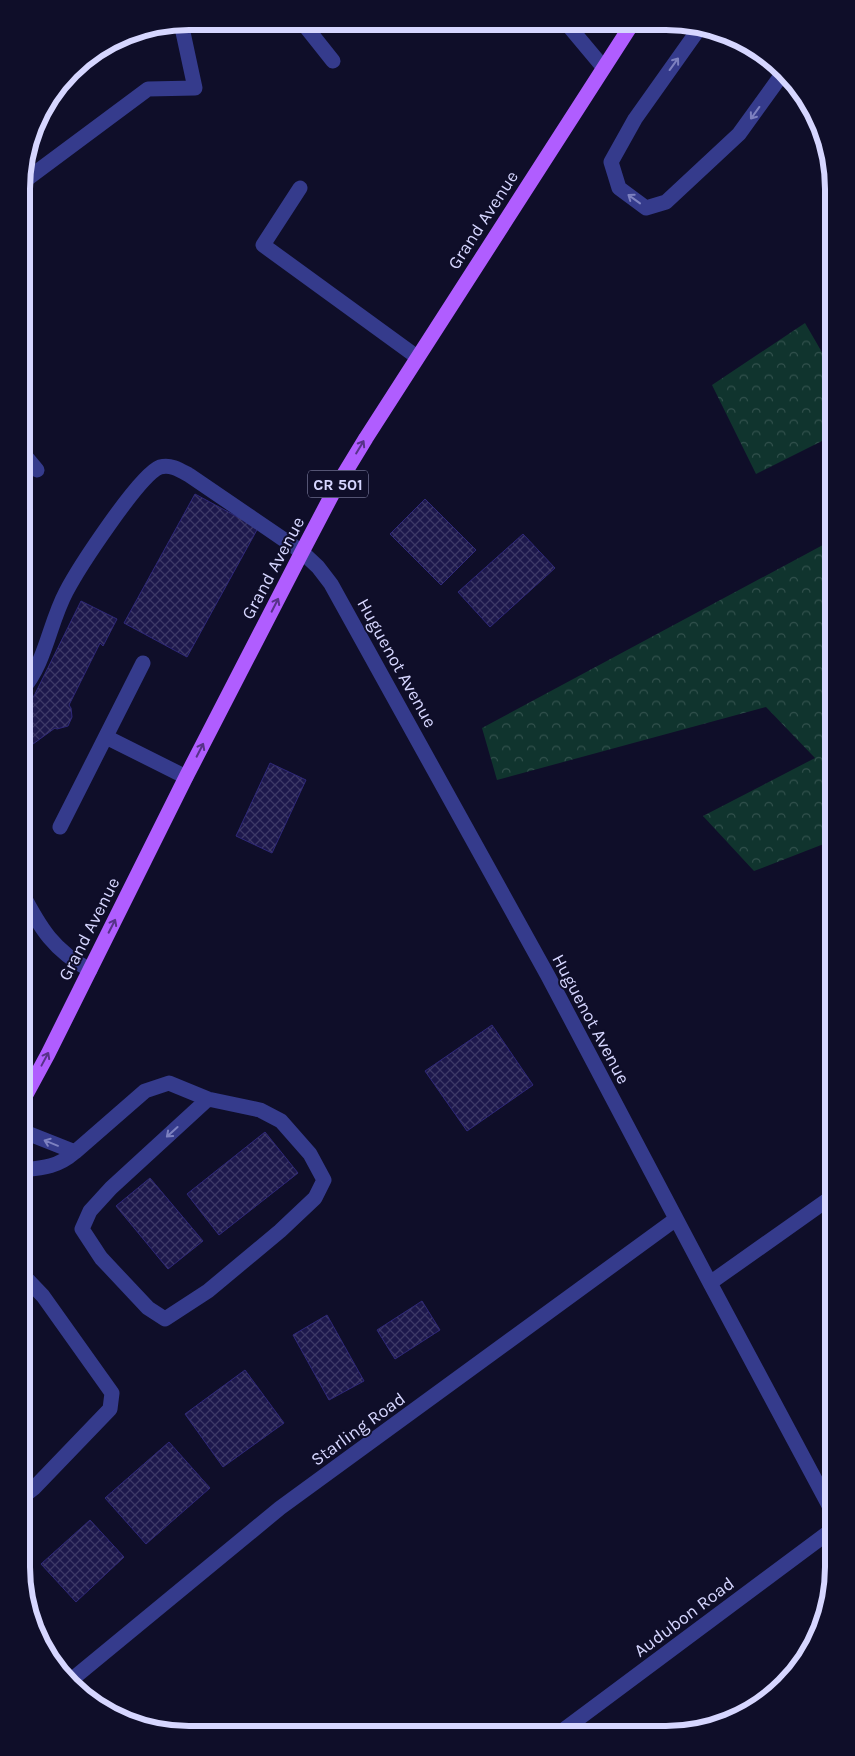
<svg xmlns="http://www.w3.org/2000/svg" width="855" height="1756" viewBox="0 0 855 1756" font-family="Karla,sans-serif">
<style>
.forest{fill:url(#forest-crowns)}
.building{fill:url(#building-cross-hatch);stroke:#2f2879}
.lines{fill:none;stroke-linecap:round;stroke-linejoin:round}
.minor{stroke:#353b8c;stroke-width:15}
.major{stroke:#b05dff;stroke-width:15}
.oneway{stroke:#7d81c0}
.oneway2{stroke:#573289}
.labels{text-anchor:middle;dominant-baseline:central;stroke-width:4;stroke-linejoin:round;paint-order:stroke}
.shield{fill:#0f0e29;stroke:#9a9abf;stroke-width:1}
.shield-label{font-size:16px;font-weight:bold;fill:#d6d6ff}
.street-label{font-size:18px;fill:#d6d6ff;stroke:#0f0e29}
.rim{fill:none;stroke:#d6d6ff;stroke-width:6}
</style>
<defs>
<pattern id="forest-crowns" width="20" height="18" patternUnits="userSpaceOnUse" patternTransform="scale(1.25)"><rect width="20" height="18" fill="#10342e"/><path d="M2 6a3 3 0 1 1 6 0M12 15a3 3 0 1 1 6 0" fill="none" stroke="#32514d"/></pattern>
<pattern id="building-cross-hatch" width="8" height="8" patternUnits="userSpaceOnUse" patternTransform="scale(1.25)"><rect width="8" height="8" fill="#1d184c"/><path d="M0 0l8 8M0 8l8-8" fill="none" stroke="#3d3967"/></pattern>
</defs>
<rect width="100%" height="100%" fill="#0f0e29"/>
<path class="forest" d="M805 323 834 373V435L756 474 712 385Z
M834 539V840L754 871 703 816 815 758 766 707 497 780 482 728Z"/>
<path class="building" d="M195 494 258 528 187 657 124 623Z
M425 499 476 550 441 585 390 534Z
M523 534 555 568 490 627 458 592Z
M81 601 117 619 103 646 100 643 69 705 71 708 72 717 68 726 57 729 55 728 22 752V704L34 696Z
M270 763 306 780 272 853 236 836Z
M492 1025 533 1085 467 1131 425 1071Z
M265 1132 298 1173 219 1235 187 1194Z
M150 1178 203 1241 168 1269 116 1206Z
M422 1301 440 1330 395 1359 377 1330Z
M327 1315 364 1381 329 1400 293 1335Z
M245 1370 284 1423 223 1467 185 1414Z
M169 1442 210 1488 146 1544 105 1498Z
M90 1520 124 1557 76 1602 41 1564Z
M28 1611 40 1625 35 1628 30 1621Z"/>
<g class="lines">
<path class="minor" d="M302 22 333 61
M567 24 603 67
M701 26 635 119 611 162 619 188 646 208 666 202 739 134 783 73
M23 182 148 89 195 88 181 23
M300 188 263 245 417 357
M22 452 37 470
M22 690C46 662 49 624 66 592 78 569 139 475 160 467 171 464 180 470 189 475L302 552 318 567 331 584 548 976 710 1283 833 1513
M106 737 186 777
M60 827 143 663
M22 893C40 928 54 951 90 970
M75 1152 145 1091 169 1083 208 1099 260 1110 281 1121 310 1154 324 1180 315 1198 280 1231 208 1291 165 1319 148 1308 101 1258 82 1229 90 1211 111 1188 208 1099
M22 1170C43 1168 58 1167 75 1152L22 1131
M710 1283 833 1196
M21 1498 34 1488 110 1409 112 1393 43 1296 22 1274
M70 1681 280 1508 676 1219
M558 1734 833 1529"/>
<path class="major" d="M22 1102 48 1054 186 777 302 552 335 489 366 438 632 24"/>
</g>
<defs><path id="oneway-shaft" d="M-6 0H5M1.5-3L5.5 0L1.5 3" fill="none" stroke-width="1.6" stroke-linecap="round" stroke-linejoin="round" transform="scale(1.25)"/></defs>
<g class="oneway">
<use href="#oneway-shaft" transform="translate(674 64) rotate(-54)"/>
<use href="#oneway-shaft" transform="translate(755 113) rotate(126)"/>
<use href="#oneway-shaft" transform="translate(634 199) rotate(-144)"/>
<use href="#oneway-shaft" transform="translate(172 1132) rotate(138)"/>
<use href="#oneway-shaft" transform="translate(51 1143) rotate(-158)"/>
</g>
<g class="oneway2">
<use href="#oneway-shaft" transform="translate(360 447) rotate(-59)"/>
<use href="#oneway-shaft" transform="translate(275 605) rotate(-63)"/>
<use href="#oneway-shaft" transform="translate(200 750) rotate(-63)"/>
<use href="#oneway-shaft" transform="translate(112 926) rotate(-63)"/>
<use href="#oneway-shaft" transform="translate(45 1059) rotate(-62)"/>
</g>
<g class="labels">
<rect class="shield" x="308" y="470.5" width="60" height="27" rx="4"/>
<g class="shield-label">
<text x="338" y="484">CR 501</text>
</g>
<g class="street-label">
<text transform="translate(483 220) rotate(-57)">Grand Avenue</text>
<text transform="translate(273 568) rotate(-62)">Grand Avenue</text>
<text transform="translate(397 663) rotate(61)">Huguenot Avenue</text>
<text transform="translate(89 929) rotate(-63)">Grand Avenue</text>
<text transform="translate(591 1019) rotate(62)">Huguenot Avenue</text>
<text transform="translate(358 1429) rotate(-36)">Starling Road</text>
<text transform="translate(684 1617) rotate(-37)">Audubon Road</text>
</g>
</g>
<path d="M0 0H855V1756H0ZM189 30H666A159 159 0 0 1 825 189V1567A159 159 0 0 1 666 1726H189A159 159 0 0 1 30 1567V189A159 159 0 0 1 189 30Z" fill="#0f0e29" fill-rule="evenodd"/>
<path class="rim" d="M189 30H666A159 159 0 0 1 825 189V1567A159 159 0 0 1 666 1726H189A159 159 0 0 1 30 1567V189A159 159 0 0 1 189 30Z"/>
</svg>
